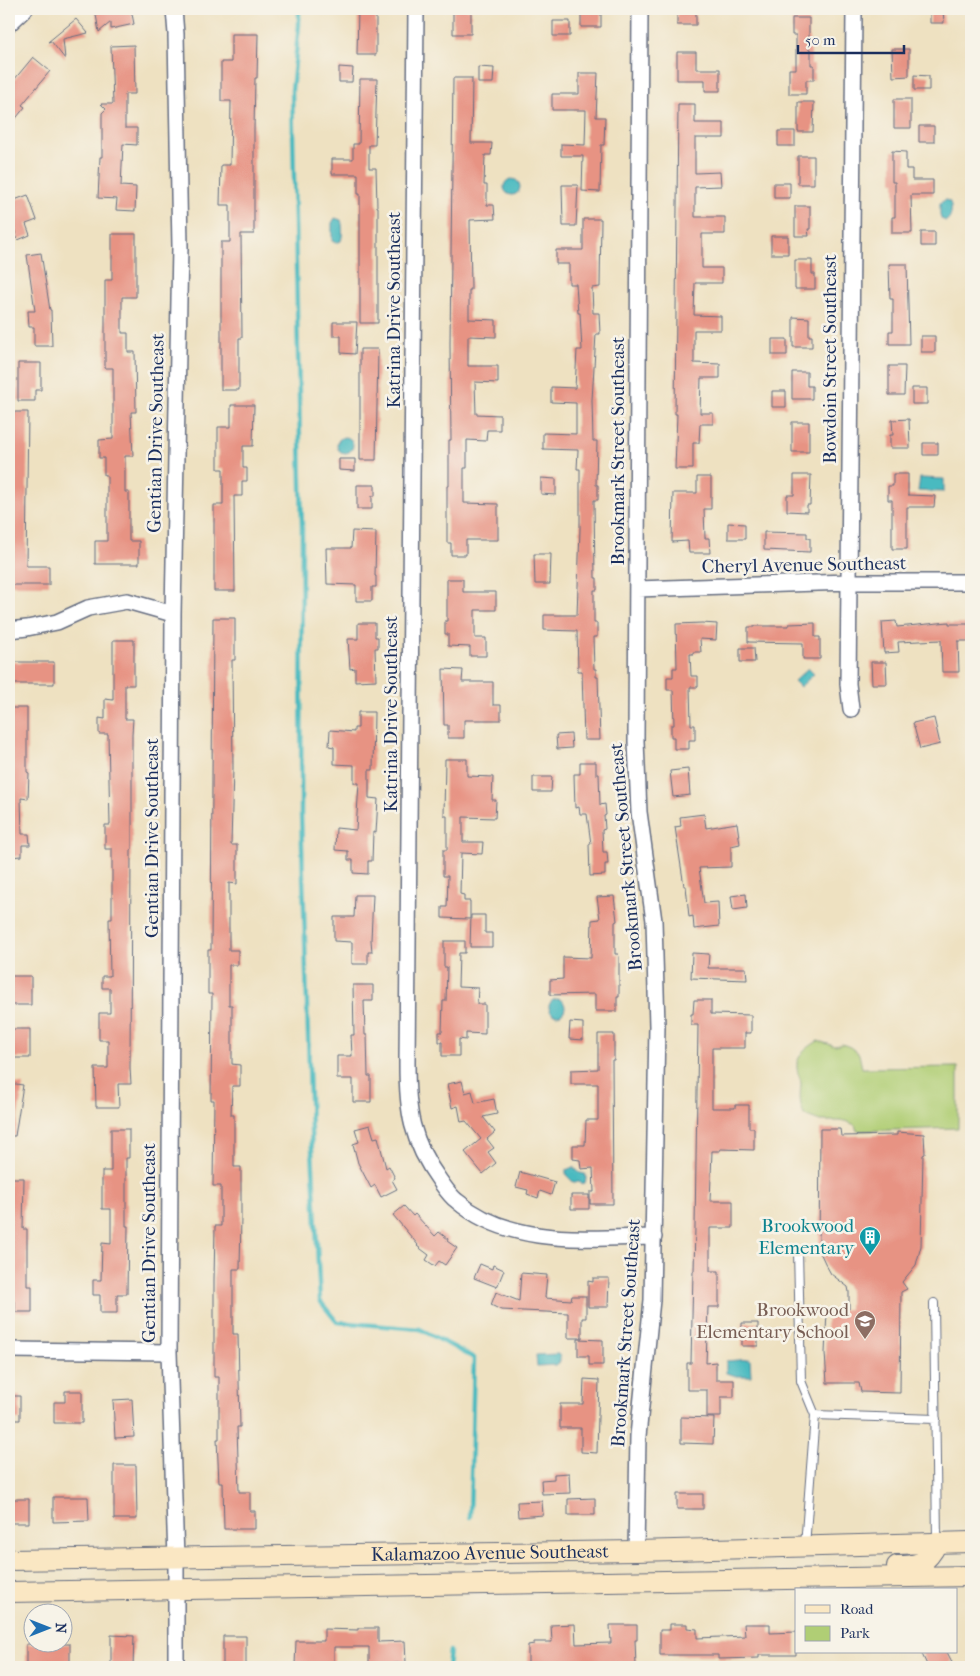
<svg xmlns="http://www.w3.org/2000/svg" width="980" height="1676" viewBox="0 0 980 1676" font-family="'IM FELL French Canon',serif">
<style>
.green{fill:#b0ce75;stroke:#667e6a}
.water{fill:#4abac0;stroke:#32748f}
.lines{fill:none;stroke-linecap:round;stroke-linejoin:round}
.stream{stroke:#4abac0;stroke-width:4.5}
.building{fill:#e79383}
.service-casing{stroke:#656d81;stroke-width:10}
.minor-casing{stroke:#656d81;stroke-width:18}
.secondary-casing{stroke:#656d81;stroke-width:22}
.service{stroke:#fff;stroke-width:8}
.minor{stroke:#fff;stroke-width:15}
.secondary{stroke:#fae7c3;stroke-width:20}
.labels{text-anchor:middle;dominant-baseline:central;stroke-width:5;stroke-linejoin:round;paint-order:stroke}
.street-label{font-size:19px;fill:#1b2f5e;stroke:#f7f3e8}
.culture-label{font-size:19px;fill:#0d838f;stroke:#f7f3e8;text-anchor:end}
.education-label{font-size:19px;fill:#785e54;stroke:#f7f3e8;text-anchor:end}
</style>
<rect width="100%" height="100%" fill="#f7f3e8"/>
<filter id="ink" filterUnits="userSpaceOnUse"><feTurbulence type="fractalNoise" baseFrequency=".02" numOctaves="2"/><feDisplacementMap in="SourceGraphic" scale="10" xChannelSelector="R" yChannelSelector="G"/><feConvolveMatrix kernelMatrix="1 2 1 2 8 2 1 2 1" color-interpolation-filters="sRGB"/></filter>
<filter id="wash" filterUnits="userSpaceOnUse"><feTurbulence type="fractalNoise" baseFrequency=".0096" numOctaves="4" result="noise"/><feDisplacementMap in="SourceGraphic" scale="20" xChannelSelector="R" yChannelSelector="G"/><feGaussianBlur stdDeviation="1.12" result="paint"/><feColorMatrix in="noise" values="0 0 0 0 0 0 0 0 0 0 0 0 0 0 0 0 0 1.4 0 .05"/><feComposite in="paint" operator="in"/></filter>
<g filter="url(#wash)">
<rect width="100%" height="100%" fill="#eee1c1"/>
<path class="green" d="M818 1041 835 1046 842 1044 850 1047 859 1054 862 1068 958 1067V1128L857 1131 855 1125 846 1121H820L804 1115C799 1104 800 1095 801 1084 801 1078 797 1074 797 1068 796 1055 808 1047 818 1041Z"/>
<path class="water" d="M504 187a8 8 0 1 1 16 0a8 8 0 1 1-16 0Z
M945 200 949 201C953 206 952 218 946 221L941 219 940 215V203Z
M335 218 341 220C343 226 343 235 341 241L336 243 332 241V223Z
M337 445a8 8 0 1 1 16 0a8 8 0 1 1-16 0Z
M920 478 944 479V492L918 491Z
M808 668 814 674 800 687 794 681Z
M549 1007a8 8 0 1 1 16 0a8 8 0 1 1-16 0Z
M573 1167 580 1173 585 1174 586 1178 585 1183 581 1184 580 1182H573L566 1175V1170Z
M558 1354 560 1357V1362L556 1365 537 1366 536 1355Z
M750 1359 751 1376H737L726 1373V1361Z"/>
<g class="lines">
<path class="stream" d="M299 9V25L292 90 302 526 301 813 311 1130 320 1301 337 1322 420 1329 474 1358 470 1517
M448 1667 450 1651"/>
</g>
<g id="blocks">
<path class="building" d="M95 9H131L134 24 111 29V22L99 32Z
M358 9H376V55H357Z
M453 9H471V34H453Z
M581 9H601V27H581Z
M677 9H696V25H677Z
M930 9H943L944 23H930Z
M792 18H809V50H811V65H814V80H806V94H789V69H796V35H792Z
M76 19 88 33 63 39 65 59 51 41 48 42Z
M553 21H570V36H553Z
M231 34H258L257 78H255L254 129V234H241L242 338H239V390H221V242H230V205H220L221 165H230L231 101H221V62H231Z
M134 45 135 94H125V128H137V145L123 144 121 186 136 187 135 211 116 210 117 199 98 198 100 157H102V113L106 109 101 104H113L111 46Z
M892 49H909V76L893 77Z
M677 52H696V69H720V91H705V80H677Z
M33 57 50 71 22 105 25 107 9 127V86Z
M339 67 353 68 352 82H339Z
M478 67 494 68 493 83H478Z
M579 73H598L596 117H605L604 145H601L600 192 582 191 583 156H561V144L585 145 586 110H552V94H579Z
M914 75 929 76V90H914Z
M453 78H472L471 143H492L491 155H485L484 185H487V205H494L495 219 470 220 471 290H469V319L496 320V337L468 336V366H498V383L475 382 476 414 500 415V430H487L486 441 467 440V468H464V503L498 504V540H466V555H451V543H447V486H449V440H451L450 344Z
M360 79H377L375 145H369V168H376L377 207H378V323H360V194H358V174H332V159H353V144H359Z
M894 99H911V128H894Z
M798 102H814L813 132H798Z
M678 104H695V123H724V138H695V173L720 172 721 186 695 187V217H725V234H702V268H722V283H695L694 315 721 316V330H694V363L720 364V378H701L700 413H713V424H700L699 443H693V469H675L677 414H675Z
M919 126H934V142H919Z
M778 131H795V146H778Z
M892 151 906 152V169H912V180H933V195H911L912 233H892V217H895V182H892Z
M798 156H814V184H798Z
M774 183H790V198H774Z
M562 185H578L576 226H563Z
M28 195 37 220 26 224 30 235 18 240 9 215V202Z
M795 206H810V229H808L809 236H795Z
M583 219H601L600 287 592 288 593 313H599L600 334H596L592 400 593 441H597L596 485H598V500H594L595 578H597V590H594V623H597V637H593L594 669H596V677H598L600 740H584L582 671H578L577 631 544 630V615H577L580 529V469H577L578 450 543 449V433L576 434V403L551 402V387L575 388 577 350H582L580 313H578L576 284H569V264H556V250H583Z
M921 232H935V246H921Z
M112 234H136V297H122V333H128V352H135L136 412H131L133 456H125V492H129V541H139V564H95V541H107V475H104V458H99V440L113 439V368H105V280H112Z
M771 236H788V254H771Z
M41 253 50 310H51L52 346H34V327H29L28 311H35L27 255Z
M795 260H812V274H815V289H795Z
M889 264H907L909 344H889V331H893V299H890Z
M793 317 809 318V336H812V347H793Z
M333 322H357L355 354 341 353V336H333Z
M921 336H935V352H921Z
M772 339H787V355H772Z
M360 349H378L376 460H360Z
M18 363H41V390H35V401H18Z
M889 366H905L904 395H889Z
M792 372H807V386H812V399H792Z
M912 388H927V404H912Z
M772 391H786V407H772Z
M231 405H254L253 446H243V468H247V481H242V496H234L235 591H214V505H223V469H218V427H231Z
M11 412H28L26 566H49V585H9V459H11Z
M909 419 910 448H890V435H893L892 420Z
M792 422H809V452H792Z
M923 443H938V455H923Z
M339 459H355V471L339 470Z
M893 474H908V495L935 496 934 507H907V549H892V500H888V486H893Z
M794 475H811L810 505H807V512L787 511V495H794Z
M697 477H711V509H704L705 538H709L710 553H689L688 541 672 542 673 493H697Z
M541 478 556 479V495L541 494Z
M357 485H375V496H372V509H357Z
M728 523 745 524V539H728Z
M352 531 376 532 375 576H376V587H372V601H356V585L327 584 326 548H351Z
M764 532 807 533V538H810V552L764 550Z
M534 554H551L550 584H535Z
M447 579H463V592H496V610H475V638H486V656H470V647L448 646V634H445V621H447Z
M213 618H235V660H232L233 768 231 845H237V884L229 883V950H238V965H229V1005H232V1064L240 1065V1086H232L231 1115H234V1167H241V1216L240 1269H233V1334H238L240 1427H237L239 1492H250V1511H255V1529H224L223 1483H219L217 1439H219V1377H214V1280L215 1226H221V1186H213L214 1100H211L212 994H208V950H211Z
M896 621 897 627 949 622V624H971V641H958L959 672H942L941 640 898 642 899 652 884 653 882 622Z
M358 623H375V637H378V648H375L376 680 355 681V668L350 669 348 639H358Z
M702 623 717 624 716 640 700 639 701 652H693V654H690L691 676H698V687H690L691 725H695V740H689V749H674V737H671V725H674L673 690H667V677H673V668H677L676 624Z
M815 623V637H820V659H803V643L748 642V627H755V626H789V624Z
M113 640H134V685H125V719H133L132 734V849H131L130 1068 131 1084H118L119 1107H96L95 1068H108V1040H99V1013H110V988H102V976H110L109 919H112V849H105V825H110L108 734H99V718L105 719V699L113 700Z
M740 648H754L755 662H740Z
M9 662H54V684H9Z
M871 662H886L887 684H872Z
M443 669 463 670 462 682H493V705H501V720H464V738H448V725H444Z
M9 708H27V772L29 773 28 799 21 798 22 834H29L30 845H22V856L9 857Z
M358 712H374L373 770H369V798L378 799 376 833 373 832 372 861H368V874L353 873V860H348V851L335 850 336 828 356 830 359 783H354V765L334 764V747L329 746 330 730 354 732V728H358Z
M934 718 940 744 920 749 913 723Z
M571 734 572 748 557 749 556 735Z
M445 759H467V776L493 777 492 800H496L495 818 463 817V842H483L482 854 461 853 460 894 464 895V901H470V919L442 918V907H447L448 876H443V850H447V816H444Z
M580 762H596V774H599L600 805 605 804 606 815 604 816 605 829 602 830 603 852H607L608 864H605V875L590 876 589 844H591L587 814H580L579 807 575 808 574 774H580Z
M688 769 690 795 673 797 670 771Z
M533 777H552L551 792H533Z
M704 814 706 828 737 823 740 844 731 846V867L699 868 704 903 718 902 719 926 694 929 693 916 689 917 686 886H684L675 827 681 826 680 817Z
M746 894 747 908 733 910 731 896Z
M355 895H373L371 940 372 952H368V964H352V942L334 941V917H354Z
M614 896 617 921 615 922V954H618L619 957V997H617V1011H595V994L550 995V980L563 979V957L591 958 592 920 600 919 597 897Z
M471 915H485V933H492V947H470Z
M444 941H465V953H459L458 987 478 988 477 1004H485V1034L466 1033V1040L459 1039V1056H442V1042H439V1032H442L443 1001H446L447 967H444Z
M692 953 709 954 708 968H746L747 980 691 978Z
M11 976H31V1005H9V986H11Z
M353 985H373V1001H364L365 1035H367L368 1076H371V1102H353V1079H337V1056H352L351 1035H354Z
M694 1000H711V1014L751 1015V1033H745V1048H712V1108H735V1105H749V1128H754V1150L720 1149V1151H712L710 1201H733V1228H710V1271H719V1307H708L706 1363 716 1362V1380H734V1397H721V1417H707V1390H687V1363H691L693 1271H694L695 1227 698 1025H691V1014H693Z
M570 1022 583 1023V1040L569 1039Z
M9 1029H30V1058H9Z
M598 1034H614V1060H612L613 1204H590V1192H594L593 1168 581 1169 580 1160 573 1159V1145H585L586 1120H598V1084H571V1070L598 1069Z
M462 1081 465 1093 472 1091 475 1103 494 1099 497 1114 483 1117 495 1132 487 1139 494 1148 488 1152 496 1163 483 1174 465 1152 481 1139 466 1121 461 1122 458 1106 452 1108 447 1084Z
M9 1083 23 1085 15 1136H9Z
M370 1125 374 1138 378 1137 386 1168 389 1166 395 1178 392 1180 397 1189 381 1197 375 1185 371 1188 358 1163 353 1144 359 1142 355 1129Z
M111 1129H129V1158H126V1226H128L127 1294H117V1313H100V1295H93V1280H101L102 1243 111 1244V1209H102V1171H111Z
M820 1129H840L841 1136 897 1135V1132L924 1134 925 1154 923 1155 921 1246 916 1265 902 1282 907 1289 901 1292 900 1393 861 1392 859 1383H827L825 1353 827 1311 849 1309V1292L848 1287 831 1274 825 1263 819 1250Z
M520 1172 555 1182 551 1195 540 1191 538 1198 527 1194 528 1190 516 1187Z
M9 1178H24L23 1229H27V1286H32V1312H15V1302H9Z
M571 1195H589V1209H571Z
M404 1206 413 1216 415 1214 435 1236 439 1232 448 1239 447 1241 457 1248 445 1265 439 1261 435 1266 426 1260 429 1255 417 1246 418 1245 393 1215Z
M480 1264 492 1269 493 1265 504 1270 497 1287 474 1278Z
M521 1273 547 1275 545 1298 571 1300 572 1296H586V1318H582V1338H568V1313L501 1310 491 1305 496 1292 519 1301Z
M593 1278H609L608 1307H588V1281L593 1282Z
M742 1323H758V1346H742Z
M578 1339 603 1340V1365H589V1356H578Z
M584 1379 599 1380 597 1453 581 1452V1428H560V1404H583Z
M65 1391H82V1423H54V1402H65Z
M9 1396H20V1420H9Z
M132 1399 134 1437 115 1438 113 1400Z
M681 1417 714 1418 713 1444 681 1443Z
M114 1465H136L137 1519H114Z
M569 1473 570 1493 542 1494 541 1480 554 1479V1474Z
M677 1494H703V1509H677Z
M53 1497H88L89 1521 53 1522Z
M595 1498V1515H568V1499Z
M9 1499H29V1523H9Z
M542 1501 543 1515 518 1517 517 1502Z
M575 1624 576 1644 611 1643 610 1625H637V1640H635L636 1666 588 1667V1663L528 1665V1645L534 1644V1642H552L551 1625Z
M670 1624H687V1628L697 1629V1638L745 1636 744 1624H770V1633L796 1632V1655H759V1658L718 1659V1655H660V1630H670Z
M358 1628H378V1642L405 1641 406 1663 369 1664V1647H334V1666H295L296 1641H324V1629L358 1630Z
M111 1635 134 1636 133 1667H111Z
M223 1636H246V1666L223 1665Z
M26 1644H70V1663L26 1664Z
M921 1652H947L952 1662 941 1667H928Z"/>
</g>
</g>
<g filter="url(#ink)">
<use href="#blocks" fill-opacity="0" stroke="#656d81" stroke-width="1"/>
<g class="lines">
<g class="service-casing">
<path id="service" d="M798 1251 801 1381 815 1415
M934 1303 937 1541
M805 1546 815 1415 936 1419"/>
</g>
<g class="minor-casing">
<path id="minor" d="M174 9 176 34 180 247 173 614 169 1352 176 1558V1667
M416 9 407 1063C407 1111 411 1141 440 1181 445 1188 450 1196 457 1201 511 1247 588 1238 654 1237
M9 24 25 9
M637 589 849 582H971
M9 630 27 628 57 622 88 608 127 601 173 614
M851 709 848 684 849 582 854 9
M9 1350 169 1352
M636 1551 638 1436 652 1300 657 1026 654 921 639 812 636 741 640 9"/>
</g>
<g class="secondary-casing">
<g id="secondary">
<path id="s1" d="M9 1560 636 1551 971 1542"/>
<path d="M897 1566C918 1566 927 1564 937 1543"/>
<path d="M9 1592 971 1576"/>
</g>
</g>
<use href="#service" class="service"/>
<use href="#minor" class="minor"/>
<use href="#secondary" class="secondary"/>
</g>
</g>
<defs>
<g id="building-pin" transform="scale(1.125)"><path d="M0 17L-7.5 6A9.5 9.5 0 1 1 7.5 6Z" fill="#0f9aa8" stroke="#f7f3e8"/><path d="M-4-6H4V6H1V3H-1V6H-4ZM-2.5-4.3h1.7v1.8h-1.7ZM.8-4.3h1.7v1.8H.8ZM-2.5-1h1.7V.8h-1.7ZM.8-1h1.7V.8H.8Z" fill="#fff"/></g>
<g id="school-pin" transform="scale(1.125)"><path d="M0 17L-7.5 6A9.5 9.5 0 1 1 7.5 6Z" fill="#8d6e63" stroke="#f7f3e8"/><path d="M0-5L7-2L0 1L-7-2ZM-4 1L0 2.5L4 1V4Q0 6-4 4Z" fill="#fff"/></g>
</defs>
<g fill-rule="evenodd">
<use href="#building-pin" x="870" y="1237"/>
<use href="#school-pin" x="865" y="1321"/>
</g>
<g class="labels">
<g class="street-label">
<text transform="translate(394 310) rotate(-90)">Katrina Drive Southeast</text>
<text transform="translate(830 359) rotate(-90)">Bowdoin Street Southeast</text>
<text transform="translate(156 433) rotate(-89)">Gentian Drive Southeast</text>
<text transform="translate(618 451) rotate(-90)">Brookmark Street Southeast</text>
<text transform="translate(804 565) rotate(-1)">Cheryl Avenue Southeast</text>
<text transform="translate(391 714) rotate(-90)">Katrina Drive Southeast</text>
<text transform="translate(152 838) rotate(-90)">Gentian Drive Southeast</text>
<text transform="translate(626 857) rotate(-95)">Brookmark Street Southeast</text>
<text transform="translate(149 1243) rotate(-90)">Gentian Drive Southeast</text>
<text transform="translate(626 1333) rotate(-86)">Brookmark Street Southeast</text>
<text stroke="none"><textPath href="#s1" startOffset="481">Kalamazoo Avenue Southeast</textPath></text>
</g>
<g class="culture-label">
<text x="854" y="1226">Brookwood<tspan x="854" dy="22">Elementary</tspan></text>
</g>
<g class="education-label">
<text x="849" y="1310">Brookwood<tspan x="849" dy="22">Elementary School</tspan></text>
</g>
</g>
<rect width="980" height="1676" fill="none" stroke="#f7f3e8" stroke-width="30"/>
<rect x="795" y="1588" width="162" height="65" fill="#f7f3e8" stroke="#9fa5b1"/>
<rect x="805" y="1605" width="25" height="8" fill="#fae7c3" stroke="#9fa5b1"/>
<text x="840" y="1614" font-size="15" fill="#1b2f5e">Road</text>
<rect x="805" y="1626" width="25" height="15" fill="#b0ce75" stroke="#9fa5b1"/>
<text x="840" y="1638" font-size="15" fill="#1b2f5e">Park</text>
<g transform="translate(48 1628) rotate(90)"><circle r="24" fill="#f7f3e8" stroke="#9fa5b1"/>
<path d="M0-4L9 19L0 12L-9 19Z" fill="#1f6fb2"/>
<text y="-8" font-size="14" font-weight="bold" text-anchor="middle" fill="#1b2f5e">N</text>
</g>
<path d="M798 45v8h106v-8" fill="none" stroke="#1b2f5e" stroke-width="2.5"/>
<text x="805" y="45" font-size="15" fill="#1b2f5e" stroke="#f7f3e8" stroke-width="4" paint-order="stroke">50 m</text>
</svg>
